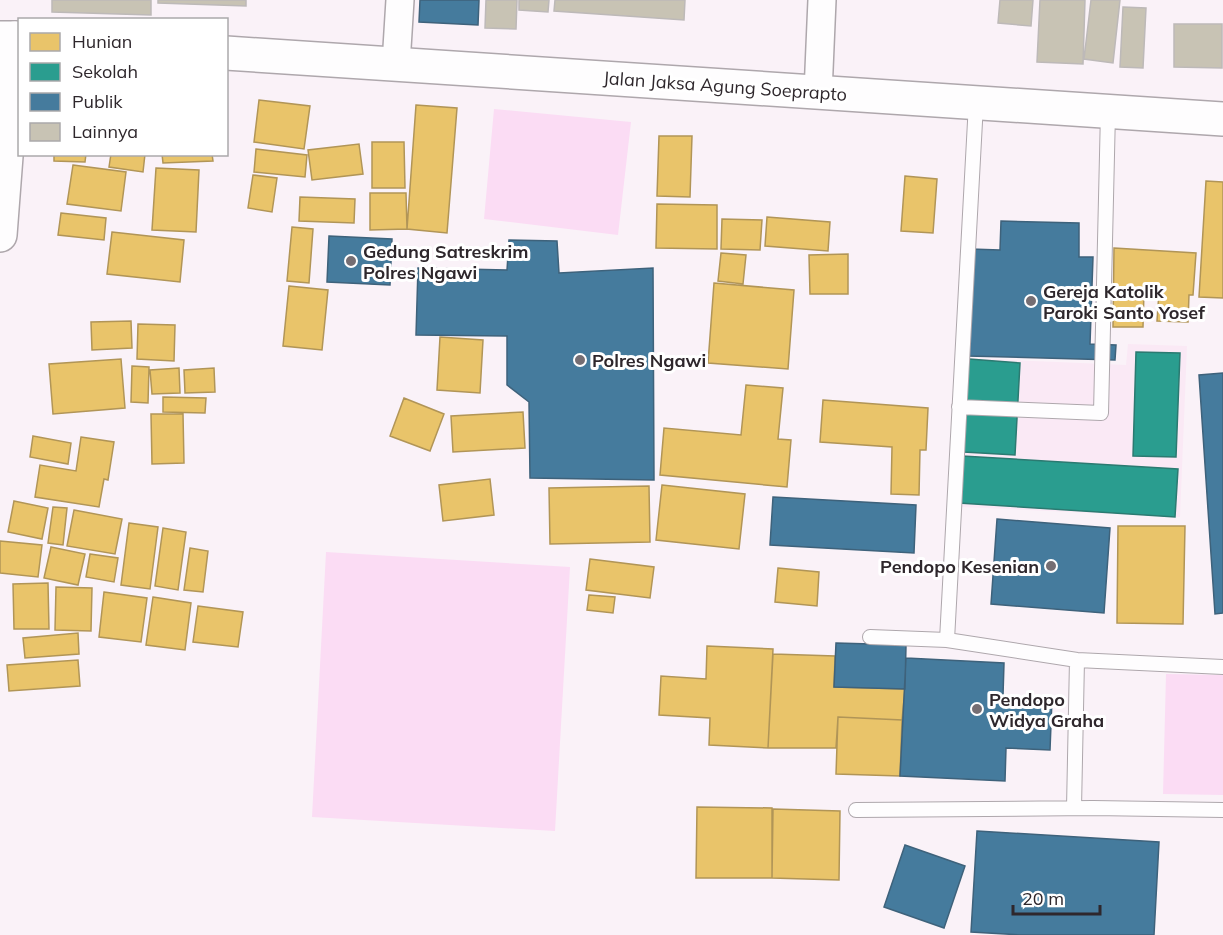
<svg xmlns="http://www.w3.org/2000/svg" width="1223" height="935" viewBox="0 0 1223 935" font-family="Mulish,sans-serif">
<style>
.built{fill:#fae9f5}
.green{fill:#fbdcf4}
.homes{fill:#e9c46a;stroke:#b19557;stroke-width:1.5}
.schools{fill:#2a9d8f;stroke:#2b7a71;stroke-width:1.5}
.public{fill:#457b9d;stroke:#3e627b;stroke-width:1.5}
.building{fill:#c8c3b4;stroke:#bdb9b8;stroke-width:1.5}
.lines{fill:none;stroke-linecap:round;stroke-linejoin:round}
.service-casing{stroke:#aea7ac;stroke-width:16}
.minor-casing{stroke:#aea7ac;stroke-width:30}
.tertiary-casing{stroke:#aea7ac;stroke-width:36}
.secondary-casing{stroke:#aea7ac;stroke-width:36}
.service{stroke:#fefdfe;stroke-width:14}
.minor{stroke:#fefdfe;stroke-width:27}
.tertiary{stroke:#fefdfe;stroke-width:33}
.secondary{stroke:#fefdfe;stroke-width:33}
.poi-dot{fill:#756e73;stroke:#fff;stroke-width:2}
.labels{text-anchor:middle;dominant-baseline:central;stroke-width:6;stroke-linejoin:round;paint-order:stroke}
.street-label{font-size:18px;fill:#2e272c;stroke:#fff}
.poi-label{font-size:18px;font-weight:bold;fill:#2e272c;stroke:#fff;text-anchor:start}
</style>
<rect width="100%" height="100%" fill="#faf2f8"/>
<path class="built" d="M1128 344 1187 346 1180 517 961 507 967 358 1126 365Z"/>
<path class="green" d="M494 109 631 122 618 235 484 219Z
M326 552 570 567 555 831 312 817Z
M1166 674 1223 675V795L1163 794Z"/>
<path class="homes" d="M259 100 310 106 304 149 254 142Z
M416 105 457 108 447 233 407 229Z
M659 136H692L690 197 657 196Z
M372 142H404L405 188H372Z
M359 144 363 174 312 180 308 150Z
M256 149 307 155 305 177 254 172Z
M54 154H86L85 162 54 161Z
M111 154H145L143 172 109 167Z
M162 154H212L213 161 163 163Z
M73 165 126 172 121 211 67 204Z
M156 168 199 170 196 232 152 230Z
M253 175 277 178 272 212 248 208Z
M905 176 937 179 933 233 901 231Z
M1206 181 1223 182V298L1199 297Z
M370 193H406L407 229 370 230Z
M300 197 355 199 354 223 299 221Z
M657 204 717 205V249L656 248Z
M61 213 106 218 104 240 58 235Z
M767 217 830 222 828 251 765 246Z
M722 219 762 220 760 250 721 249Z
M292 227 313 229 309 283 287 281Z
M112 232 184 240 180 282 107 274Z
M1114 248 1196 253 1193 295H1189L1188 322 1157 321 1159 292 1144 291 1143 327H1113Z
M721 253 746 255 743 284 718 281Z
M848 254V294H810L809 255Z
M714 283 794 290 788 369 708 363Z
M289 286 328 290 322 350 283 346Z
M131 321 132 348 92 350 91 322Z
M138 324 175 325 174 361 137 359Z
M440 337 483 340 480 393 437 390Z
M121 359 125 408 53 414 49 364Z
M132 366 149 367 148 403 131 402Z
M179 368 180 393 152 394 150 370Z
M214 368 215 392 185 393 184 370Z
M746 385 783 388 778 439 791 440 787 487 660 475 664 428 741 435Z
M163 397 206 398 205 413 163 412Z
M404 398 444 414 430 451 390 436Z
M823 400 928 408 926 450H920L919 495 891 494 892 447 820 442Z
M523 412 525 448 453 452 451 416Z
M151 414H183L184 463 152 464Z
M33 436 71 443 68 464 30 457Z
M81 437 114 442 108 480 104 479 99 507 35 497 40 465 76 471Z
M490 479 494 515 443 521 439 485Z
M662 485 745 494 739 549 656 540Z
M649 486 650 542 550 544 549 488Z
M14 501 48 508 42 539 8 532Z
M53 507 67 508 63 545 48 543Z
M74 510 122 519 115 554 67 546Z
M129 523 158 527 150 589 121 585Z
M1118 526H1185L1183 624 1117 623Z
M163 528 186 532 178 590 155 586Z
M0 541 42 545 38 577 0 573Z
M51 547 85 554 78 585 44 578Z
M190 548 208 551 203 592 184 590Z
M90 554 118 558 114 582 86 577Z
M590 559 654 567 650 598 586 590Z
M778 568 819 572 817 606 775 602Z
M48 583 49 629H14L13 584Z
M56 587 92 588 91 631 55 630Z
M104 592 147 598 141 642 99 637Z
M589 595 615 597 613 613 587 610Z
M153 597 191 603 185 650 146 645Z
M198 606 243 612 238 647 193 642Z
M78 633 79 654 25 658 23 638Z
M707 646 773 649 768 748 709 745 710 718 659 715 661 676 706 679Z
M773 654 835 656 834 687 905 689 902 720 838 717 836 748H768Z
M78 660 80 686 9 691 7 665Z
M838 717 902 720 900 776 836 774Z
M697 807 772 808V878H696Z
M773 809 840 811 839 880 772 878Z"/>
<path class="schools" d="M1136 352 1180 353 1176 457 1133 456Z
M969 359 1020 363 1015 455 964 452Z
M962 456 1178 469 1175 517 959 503Z"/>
<path class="public" d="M420 0H479L478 25 419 22Z
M1001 221 1079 223V257H1093L1090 344 1116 345 1115 360 968 356 971 249 1000 250Z
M329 236 392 239 390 285 327 282Z
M509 240 557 241 559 273 653 268 654 480 530 478 529 402 507 385V336L416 335 418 268 507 270Z
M1223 373V613L1215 614 1199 375Z
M773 497 916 505 914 553 770 545Z
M997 519 1110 528 1104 613 991 604Z
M836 643 906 645 905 689 834 687Z
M906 658 1004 663 1003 696 1052 699 1050 750 1006 748 1005 781 900 776Z
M977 831 1159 842 1154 935H1022L971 932Z
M905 845 965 866 944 928 884 907Z"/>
<path class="building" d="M52 0H151V15L52 12Z
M158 0H246V6L158 3Z
M486 0H517L516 29 485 28Z
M519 0H549L548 12 519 10Z
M555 0H685L684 20 554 11Z
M1000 0H1033L1031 26 998 23Z
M1040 0H1085L1083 64 1037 62Z
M1091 0H1120L1113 63 1084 59Z
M1123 7 1146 8 1143 68 1120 67Z
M1174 24H1222V68L1174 67Z"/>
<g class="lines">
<g class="service-casing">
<path id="service" d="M959 407 1101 413 1108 112
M870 637 947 640 1077 660 1223 667
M947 640 976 103
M1074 808 1077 660
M856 810 1093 808 1223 810"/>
</g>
<g class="minor-casing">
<path id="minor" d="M396 64 400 0
M818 93 822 0"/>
</g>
<g class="tertiary-casing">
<path id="tertiary" d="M0 38H15L0 235"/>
</g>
<g class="secondary-casing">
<path id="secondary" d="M15 38 20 39
M226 53 1223 119"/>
</g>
<use href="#service" class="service"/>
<use href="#minor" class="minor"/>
<use href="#tertiary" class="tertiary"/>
<use href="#secondary" class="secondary"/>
</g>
<g class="poi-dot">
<circle cx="351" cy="261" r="6"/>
<circle cx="1031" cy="301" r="6"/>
<circle cx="580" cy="360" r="6"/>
<circle cx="1051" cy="566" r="6"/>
<circle cx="977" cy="709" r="6"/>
</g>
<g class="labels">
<g class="street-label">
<text transform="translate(725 86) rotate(4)">Jalan Jaksa Agung Soeprapto</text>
</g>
<g class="poi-label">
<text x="363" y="251">Gedung Satreskrim<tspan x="363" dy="21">Polres Ngawi</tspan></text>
<text x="1043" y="291">Gereja Katolik<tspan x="1043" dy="21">Paroki Santo Yosef</tspan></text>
<text x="592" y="360">Polres Ngawi</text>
<text x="1039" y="566" text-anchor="end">Pendopo Kesenian</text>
<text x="989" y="699">Pendopo<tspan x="989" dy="21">Widya Graha</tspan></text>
</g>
</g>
<rect x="18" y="18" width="210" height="138" fill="#ffffff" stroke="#aba9ab" stroke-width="1.5"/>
<rect x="30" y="33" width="30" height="18" fill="#e9c46a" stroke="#aba9ab" stroke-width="1.5"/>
<text x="72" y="48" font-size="18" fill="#2e272c">Hunian</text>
<rect x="30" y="63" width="30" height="18" fill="#2a9d8f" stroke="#aba9ab" stroke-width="1.5"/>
<text x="72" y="78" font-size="18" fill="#2e272c">Sekolah</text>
<rect x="30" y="93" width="30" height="18" fill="#457b9d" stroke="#aba9ab" stroke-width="1.5"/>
<text x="72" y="108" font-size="18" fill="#2e272c">Publik</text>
<rect x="30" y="123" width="30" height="18" fill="#c8c3b4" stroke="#aba9ab" stroke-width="1.5"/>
<text x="72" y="138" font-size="18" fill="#2e272c">Lainnya</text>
<path d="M1013 905v9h87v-9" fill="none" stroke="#2e272c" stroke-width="3"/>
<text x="1022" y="905" font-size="18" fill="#2e272c" stroke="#ffffff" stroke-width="4.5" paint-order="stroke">20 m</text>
</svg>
